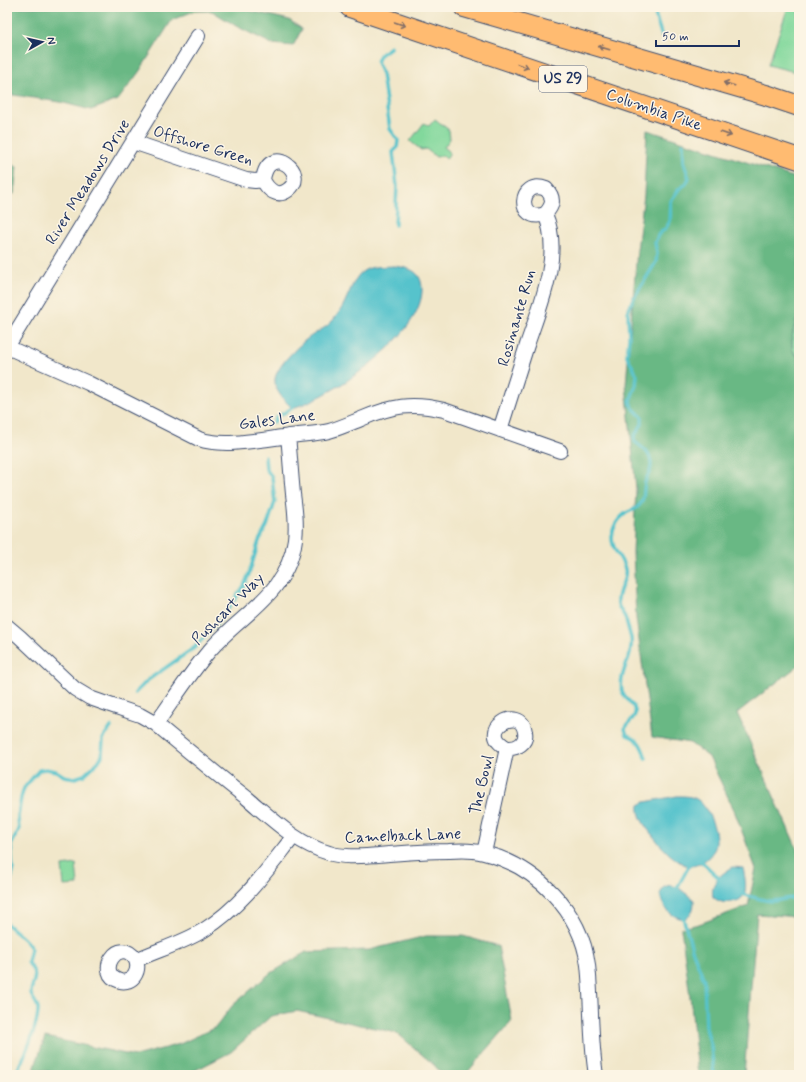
<svg xmlns="http://www.w3.org/2000/svg" width="806" height="1082" viewBox="0 0 806 1082" font-family="Mynerve,sans-serif">
<style>
.green{fill:#82d89c;stroke:#4e847d}
.forest{fill:#69b884;stroke:#427471}
.water{fill:#56c3cc;stroke:#387995}
.lines{fill:none;stroke-linecap:round;stroke-linejoin:round}
.stream{stroke:#56c3cc;stroke-width:3.5}
.minor-casing{stroke:#3b4b6e;stroke-width:16}
.highway-casing{stroke:#3b4b6e;stroke-width:22}
.minor{stroke:#fff;stroke-width:14}
.highway{stroke:#ffbb71;stroke-width:20}
.oneway{stroke:#826e67}
.labels{text-anchor:middle;dominant-baseline:central;stroke-width:3;stroke-linejoin:round;paint-order:stroke}
.shield{fill:#fcf5e5;stroke:#5e6a86;stroke-width:1}
.shield-label{font-size:15px;font-weight:bold;fill:#1b2f5e}
.street-label{font-size:16px;fill:#1b2f5e;stroke:#fcf5e5}
</style>
<rect width="100%" height="100%" fill="#fcf5e5"/>
<filter id="ink" filterUnits="userSpaceOnUse"><feTurbulence type="fractalNoise" baseFrequency=".025" numOctaves="2"/><feDisplacementMap in="SourceGraphic" scale="8" xChannelSelector="R" yChannelSelector="G"/><feConvolveMatrix kernelMatrix="1 2 1 2 8 2 1 2 1" color-interpolation-filters="sRGB"/></filter>
<filter id="wash" filterUnits="userSpaceOnUse"><feTurbulence type="fractalNoise" baseFrequency=".012" numOctaves="4" result="noise"/><feDisplacementMap in="SourceGraphic" scale="16" xChannelSelector="R" yChannelSelector="G"/><feGaussianBlur stdDeviation="0.9" result="paint"/><feColorMatrix in="noise" values="0 0 0 0 0 0 0 0 0 0 0 0 0 0 0 0 0 1.4 0 .05"/><feComposite in="paint" operator="in"/></filter>
<g filter="url(#wash)">
<rect width="100%" height="100%" fill="#f1e7ca"/>
<path class="green" d="M788 7H799V73L768 65Z
M435 119 449 130 450 139 444 147 449 151V154L446 159 443 156 436 157 426 149 421 150 410 141 424 123 429 126Z
M799 315V357C797 355 795 354 794 353 789 345 794 322 799 315Z
M76 864 78 885 64 886 62 866Z"/>
<path class="forest" d="M7 7H235L289 20 302 29 293 46 272 44 236 26 212 11H194L172 20 139 72 118 100 91 110 60 102 7 94Z
M647 130 799 179V315C794 322 789 345 794 353 795 354 797 355 799 357V665L737 713 799 853V917L757 914 744 1075H698L691 1004 681 928 699 924 748 906 756 869 734 810 709 757 690 743 652 737 636 618 633 552 636 489 626 385 637 250 644 195Z
M7 162 17 167 14 194H7Z
M426 936H463L498 946 512 1021 465 1075H443L434 1065 397 1033 297 1011 271 1016 231 1052 186 1075H69L34 1069 45 1037 135 1056 180 1044 216 1027 232 1006 268 975 306 952 369 950Z"/>
<path class="water" d="M394 266C409 268 421 270 422 288 424 335 333 397 292 408 285 401 274 391 275 379 277 366 297 347 307 339 316 332 327 328 334 319 337 315 340 311 343 306 347 298 355 276 362 272 371 265 384 267 394 266Z
M677 796C685 796 692 796 698 800 709 808 721 838 714 850 709 859 696 869 686 865 678 863 663 849 658 842 650 832 637 819 639 805L645 802Z
M733 867 743 868C746 882 750 901 731 902 723 903 719 902 713 897 710 882 721 874 733 867Z
M670 885 679 888 694 900C694 910 692 914 684 919 670 917 662 907 660 894L664 887Z"/>
<g class="lines">
<path class="stream" d="M653 7 662 37
M391 47 380 55 377 62 382 74 390 129 398 140 397 148 393 152 397 186 395 225
M274 422 277 417 292 408 294 405
M135 693 148 680 194 648 221 619 244 586 249 574 259 541 267 526 275 502 273 486 272 477 266 469 265 456
M646 758C642 747 639 738 627 735L625 729C627 724 634 719 635 714 637 705 624 699 622 691 618 672 634 657 631 638 629 631 627 623 625 617 623 613 619 609 618 604 616 591 628 579 625 569 622 557 612 551 612 538 612 528 618 519 626 513 632 509 636 511 641 503 645 497 643 490 645 483 646 477 651 472 651 466 652 454 643 448 635 442L634 437 642 424V417L632 407 630 401 636 385 637 375 627 356 629 338 628 312 632 301 656 262 657 253 655 243 658 235 666 228 670 221 671 201 679 189 686 184 689 178 684 163 683 144
M699 859 722 881
M677 891V888L689 866 690 861
M740 893C744 895 767 901 771 901 781 901 789 896 799 899
M7 894 13 872 11 845 19 830 18 817 21 798 24 788 39 770 46 769 56 771 64 776 75 778 84 775 98 762 102 756 103 739 111 727
M683 917 692 949 704 980 706 1028 711 1046 714 1075
M7 924C15 933 25 937 31 948L28 962C30 966 33 969 34 973 37 980 30 986 31 994 32 999 37 1002 38 1008 39 1022 23 1063 14 1075"/>
</g>
</g>
<g filter="url(#ink)">
<g class="lines">
<g class="minor-casing">
<path id="minor" d="M133 142 246 180 255 181 263 180C268 190 277 198 288 190 311 173 268 141 263 180
M7 347 88 383 199 439C224 448 264 439 290 436 303 434 317 434 329 431 340 428 351 423 361 419 391 406 412 402 444 410L560 451
M7 347 198 36
M500 430C509 401 518 373 527 345 540 306 563 254 545 214 553 206 555 198 546 189 518 178 516 224 545 214
M7 626 20 637 75 689 90 698 107 704 140 715 156 724C186 749 216 774 247 798 272 819 297 844 329 853 344 858 362 856 378 855 401 853 425 851 449 851 460 850 473 850 484 853 536 866 581 911 588 965 592 1002 590 1039 596 1075
M156 724C174 699 190 673 210 650 242 613 288 594 295 539 297 524 295 509 293 494 291 474 290 455 288 436
M484 853 507 748C475 731 521 703 525 732 527 743 517 749 507 748
M136 960C119 934 94 974 120 981 133 984 140 971 136 960 158 950 183 943 204 930 241 907 267 870 294 836"/>
</g>
<g class="highway-casing">
<path id="highway" d="M350 7 799 159
M464 7 766 95 799 106"/>
</g>
<use href="#minor" class="minor"/>
<use href="#highway" class="highway"/>
</g>
<defs><path id="oneway-shaft" d="M-6 0H5M1.5-3L5.5 0L1.5 3" fill="none" stroke-width="1.6" stroke-linecap="round" stroke-linejoin="round"/></defs>
<g class="oneway">
<use href="#oneway-shaft" transform="translate(400 24) rotate(19)"/>
<use href="#oneway-shaft" transform="translate(604 48) rotate(-164)"/>
<use href="#oneway-shaft" transform="translate(523 66) rotate(19)"/>
<use href="#oneway-shaft" transform="translate(729 84) rotate(-164)"/>
<use href="#oneway-shaft" transform="translate(726 134) rotate(19)"/>
</g>
</g>
<g class="labels">
<rect class="shield" x="539" y="66" width="48" height="26" rx="3"/>
<g class="shield-label">
<text x="563" y="79">US 29</text>
</g>
<g class="street-label">
<text transform="translate(654 110) rotate(19)">Columbia Pike</text>
<text transform="translate(203 146) rotate(17)">Offshore Green</text>
<text transform="translate(88 182) rotate(-58)">River Meadows Drive</text>
<text transform="translate(517 318) rotate(-74)">Rosinante Run</text>
<text transform="translate(277 420) rotate(-7)">Gales Lane</text>
<text transform="translate(228 609) rotate(-45)">Pushcart Way</text>
<text transform="translate(482 785) rotate(-77)">The Bowl</text>
<text transform="translate(403 836) rotate(-2)">Camelback Lane</text>
</g>
</g>
<rect width="806" height="1082" fill="none" stroke="#fcf5e5" stroke-width="24"/>
<g transform="translate(42 42) rotate(82)" stroke="#fcf5e5" stroke-width="3" paint-order="stroke">
<path d="M0-3L7 15L0 10L-7 15Z" fill="#1b2f5e"/>
<text y="-6" font-size="11" font-weight="bold" text-anchor="middle" fill="#1b2f5e">N</text>
</g>
<path d="M656 40v6h83v-6" fill="none" stroke="#1b2f5e" stroke-width="2"/>
<text x="662" y="40" font-size="12" fill="#1b2f5e" stroke="#fcf5e5" stroke-width="3" paint-order="stroke">50 m</text>
</svg>
